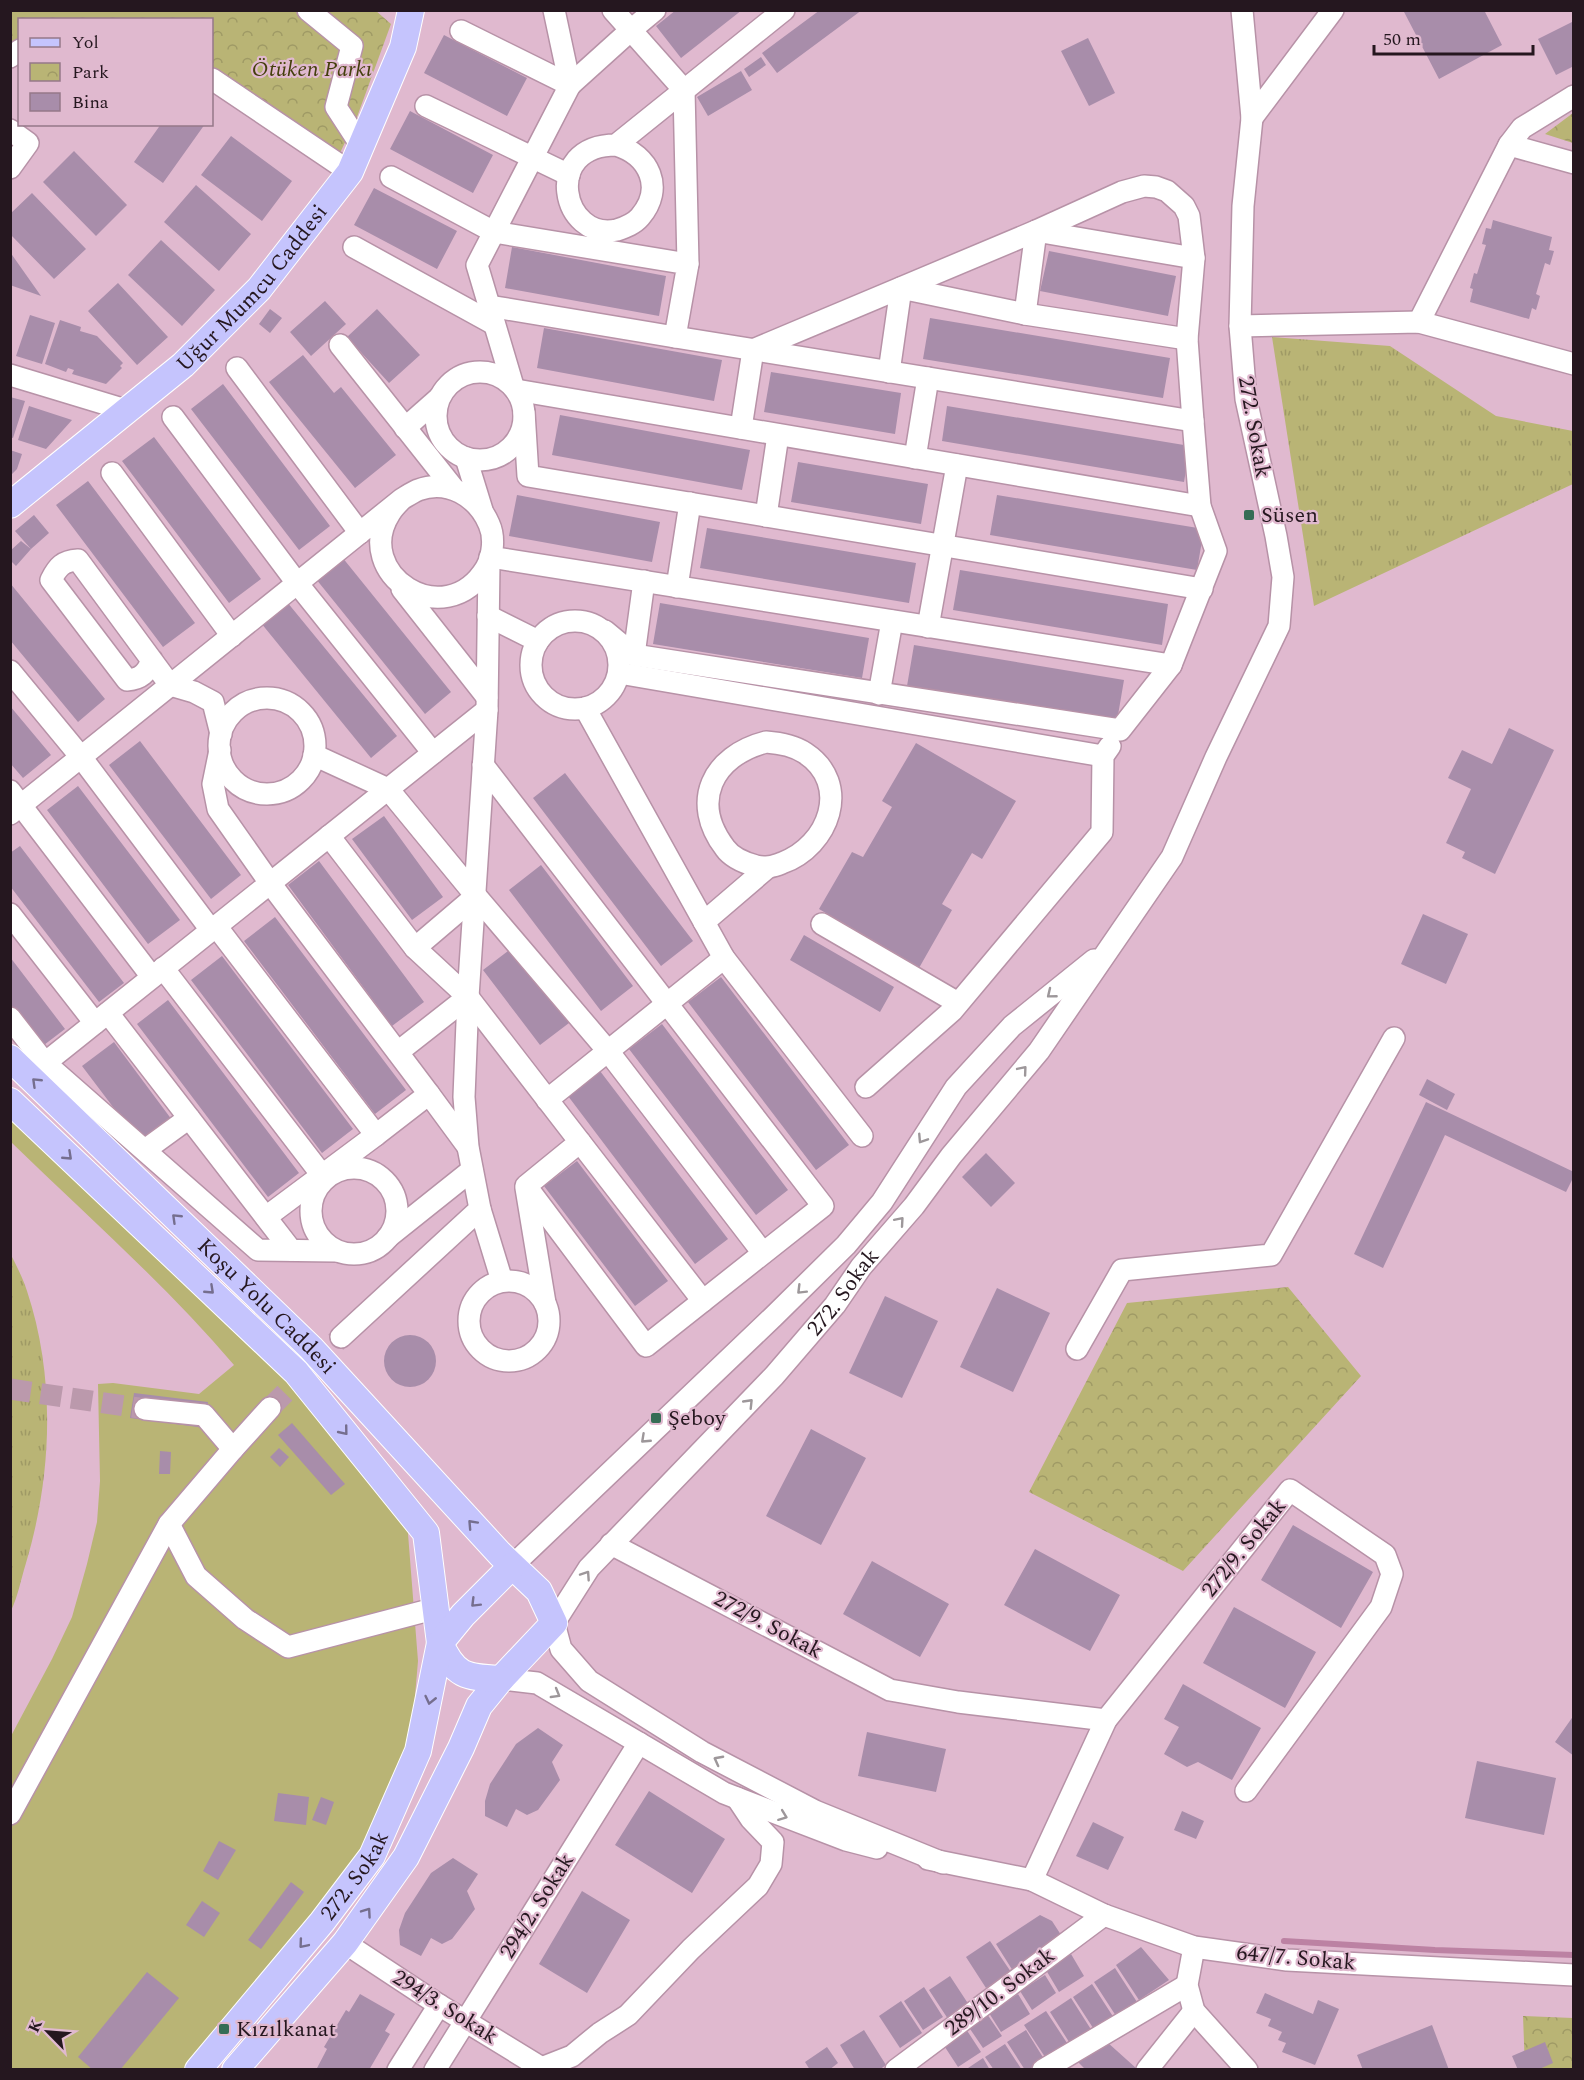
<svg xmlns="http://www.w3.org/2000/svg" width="1584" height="2080" viewBox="0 0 1584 2080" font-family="Spectral,serif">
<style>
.grass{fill:url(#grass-tufts)}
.park{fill:url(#park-crowns)}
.pitch{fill:#b9b475}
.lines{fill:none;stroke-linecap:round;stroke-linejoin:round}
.stream{stroke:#bc82a3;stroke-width:6}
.building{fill:#a88daa}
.minor-tunnel{stroke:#bb99ac;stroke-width:21;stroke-dasharray:21 10;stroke-linecap:butt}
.minor-casing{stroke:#b792a7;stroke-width:24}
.major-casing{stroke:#fff;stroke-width:28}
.minor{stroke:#fff;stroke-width:21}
.major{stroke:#c5c4fd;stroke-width:26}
.oneway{stroke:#9d979a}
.oneway2{stroke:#756e8e}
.poi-dot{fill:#356d55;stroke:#e0b9cf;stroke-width:2}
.labels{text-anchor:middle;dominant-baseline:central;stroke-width:4.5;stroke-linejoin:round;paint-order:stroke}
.park-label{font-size:22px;font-style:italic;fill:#443f0c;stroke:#e0b9cf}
.street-label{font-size:22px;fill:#25171f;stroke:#e0b9cf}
.poi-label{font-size:22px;fill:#25171f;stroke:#e0b9cf;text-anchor:start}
</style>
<defs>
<pattern id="grass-tufts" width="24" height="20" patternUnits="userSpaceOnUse" patternTransform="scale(1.5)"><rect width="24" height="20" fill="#b9b475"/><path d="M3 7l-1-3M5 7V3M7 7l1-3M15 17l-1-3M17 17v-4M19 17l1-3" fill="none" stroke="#9f9a65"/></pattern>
<pattern id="park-crowns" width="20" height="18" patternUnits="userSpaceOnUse" patternTransform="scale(1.5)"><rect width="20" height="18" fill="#b9b475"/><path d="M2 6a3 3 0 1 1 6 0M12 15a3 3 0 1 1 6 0" fill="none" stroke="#9f9a65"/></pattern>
</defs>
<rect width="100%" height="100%" fill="#e0b9cf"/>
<path class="grass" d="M1272 337 1390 346 1496 416 1573 431V484L1314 606Z
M10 1253C16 1265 23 1278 27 1291 56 1378 52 1476 26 1563 21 1579 18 1596 11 1611Z"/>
<path class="park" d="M375 10 391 24 357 117 340 153 212 74V20H20L19 50 11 57V11Z
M1573 113V143L1545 134Z
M1288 1287 1361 1376 1183 1571 1029 1492 1127 1303Z
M1523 2016 1573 2018V2069H1525Z"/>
<path class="pitch" d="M10 1107 289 1380 407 1521 418 1661 411 1742 365 1846 264 1980 185 2069H11V1736L52 1659 72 1617 87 1564 97 1522 100 1481 98 1384 113 1383 199 1394 234 1365C166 1285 86 1215 11 1142Z"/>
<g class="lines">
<path class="stream" d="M1284 1941 1435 1950 1574 1955"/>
</g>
<path class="building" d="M676 10H742L681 58 656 26Z
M820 10H862L777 73 762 53Z
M1403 10H1484L1502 45 1439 79Z
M1574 21V66L1556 75 1538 39Z
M444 35 527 78 507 116 424 73Z
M1088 38 1115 93 1089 106 1061 51Z
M761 57 766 65 749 77 744 69Z
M741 71 752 90 708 116 697 97Z
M410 111 493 155 473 193 390 149Z
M161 124H205L163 183 134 162Z
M231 136 292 181 262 221 201 175Z
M74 151 127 205 96 236 43 182Z
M196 185 251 234 219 271 164 222Z
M374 188 457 231 437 269 354 225Z
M32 193 86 249 54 279 10 234V214Z
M1493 220 1552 237 1549 250 1554 251 1550 265 1545 263 1536 294 1540 296 1536 310 1532 308 1529 319 1470 302 1473 289 1470 288 1474 273 1477 274 1486 245 1482 244 1486 228 1491 229Z
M161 240 215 290 182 326 128 275Z
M512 247 666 276 659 316 505 288Z
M1049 251 1176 276 1168 316 1040 291Z
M10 252 41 296 10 285Z
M118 283 168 337 137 365 88 311Z
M325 301 346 324 311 356 290 332Z
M270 309 282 318 270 333 259 324Z
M377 309 420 355 389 383 347 337Z
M30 315 55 323 42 364 16 356Z
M930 318 1170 358 1163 398 923 359Z
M60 320 81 327 80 331 97 336 123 363 120 366 122 368 106 384 72 374 74 370 68 368 66 372 45 364Z
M544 328 722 360 714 401 537 368Z
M303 355 334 393 341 387 396 455 355 488 269 382Z
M771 372 901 393 895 434 764 412Z
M223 384 330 526 299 550 191 409Z
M10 397 25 401 13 438 10 437Z
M29 406 72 420 46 449 18 440Z
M947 406 1190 446 1184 482 942 441Z
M560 415 750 450 742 490 552 455Z
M154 437 261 579 229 603 122 461Z
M10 450 22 454 17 469 10 476Z
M798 462 928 484 921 524 791 502Z
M88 481 195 623 163 647 56 505Z
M517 495 660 522 652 562 509 536Z
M997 495 1204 529 1197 570 990 535Z
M34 515 49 533 31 549 16 566 10 560V551L21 541 31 549 15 531Z
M707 528 916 563 909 603 700 568Z
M342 557 451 692 425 714 316 579Z
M960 570 1168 604 1162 645 953 610Z
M10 583 105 699 78 722 10 640Z
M287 602 397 736 371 758 261 623Z
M660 603 869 638 862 678 653 644Z
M914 645 1124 680 1117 721 907 686Z
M10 706 51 755 23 778 10 763Z
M1509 728 1554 750 1495 874 1462 858 1465 852 1446 843 1471 789 1448 778 1462 750 1492 764Z
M140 741 241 875 211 899 109 765Z
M916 743 1016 801 982 859 972 853 942 904 952 910 919 968 819 909 852 852 863 857 892 807 882 801Z
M565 773 693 941 661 966 533 798Z
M78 786 180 920 148 944 47 810Z
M384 816 443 897 412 920 352 839Z
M20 846 124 983 99 1002 10 886V853Z
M319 861 424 1002 392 1026 288 885Z
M541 865 633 986 601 1011 509 890Z
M1423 914 1468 934 1446 984 1401 964Z
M275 917 406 1090 375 1114 244 941Z
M804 935 894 987 880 1012 790 960Z
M516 945 573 1020 540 1045 483 970Z
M222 956 353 1129 322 1153 191 980Z
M10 957 65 1029 40 1048 10 1009Z
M721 977 849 1145 816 1170 688 1002Z
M168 1000 299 1173 268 1197 137 1024Z
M662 1024 788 1190 756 1215 629 1049Z
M114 1042 172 1120 141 1144 82 1066Z
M600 1071 728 1239 695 1264 568 1096Z
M1427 1079 1455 1094 1447 1110 1419 1095Z
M1426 1102 1574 1172V1176L1566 1192 1445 1135 1383 1268 1354 1254Z
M986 1153 1015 1183 991 1207 962 1177Z
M577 1161 668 1281 635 1306 544 1186Z
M997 1288 1050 1313 1013 1392 960 1367Z
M885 1296 938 1321 902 1398 849 1373Z
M384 1361a26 26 0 1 1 52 0a26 26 0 1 1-52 0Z
M134 1393 208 1402 205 1428 130 1418Z
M292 1423 345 1484 331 1495 278 1435Z
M811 1429 866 1458 821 1545 766 1516Z
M279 1448 289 1457 280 1467 270 1457Z
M160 1451 171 1452 170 1474H159Z
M1293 1525 1373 1572 1341 1628 1261 1580Z
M1035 1549 1120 1595 1090 1651 1004 1605Z
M872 1561 949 1604 920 1657 843 1614Z
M1234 1607 1316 1652 1285 1708 1203 1663Z
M1183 1684 1261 1728 1232 1780 1198 1762 1187 1767 1164 1754 1179 1727 1164 1719Z
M1574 1715V1756L1555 1742Z
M538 1728 563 1745 552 1762 560 1780 538 1810 527 1815 516 1809 507 1827 485 1816V1801L490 1784 516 1744Z
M867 1732 946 1749 936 1792 858 1776Z
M1477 1761 1556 1778 1544 1835 1465 1818Z
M649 1791 725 1839 692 1893 615 1845Z
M278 1793 309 1797 306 1825 274 1821Z
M321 1797 334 1802 326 1825 312 1820Z
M1182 1811 1204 1821 1196 1839 1174 1830Z
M1093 1822 1124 1837 1108 1870 1076 1856Z
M219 1841 236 1850 218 1880 203 1871Z
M453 1858 478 1874 467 1891 475 1909 452 1939 442 1944 431 1938 421 1956 400 1945 399 1930 405 1913 431 1873Z
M291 1882 304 1892 261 1949 248 1940Z
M582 1891 630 1920 587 1993 539 1964Z
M202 1901 220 1913 204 1937 186 1925Z
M1040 1915 1052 1921 1063 1938 1013 1971 996 1944Z
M990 1941 1011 1972 986 1988 966 1957Z
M1141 1947 1169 1980 1139 2000 1116 1965Z
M1071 1954 1084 1976 1059 1992 1046 1970Z
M1115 1968 1137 2002 1116 2016 1094 1982Z
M147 1972 179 1998 120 2070H93L78 2057Z
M1045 1975 1056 1993 1032 2010 1020 1991Z
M950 1976 969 2005 948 2019 929 1990Z
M1092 1984 1114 2018 1095 2031 1073 1997Z
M924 1987 943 2017 923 2030 904 2001Z
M1265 1993 1313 2014 1318 2000 1339 2009 1315 2065 1282 2052 1286 2043 1278 2040 1282 2032 1268 2026 1271 2019 1256 2013Z
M360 1994 395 2014 385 2031 390 2034 369 2070H316L327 2049 324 2047 346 2010 349 2012Z
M1018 1994 1030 2014 1001 2032 989 2013Z
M1071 1998 1092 2031 1071 2045 1050 2012Z
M901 2001 922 2033 900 2048 879 2016Z
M985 2011 1002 2036 983 2048 966 2023Z
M1046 2011 1067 2043 1045 2057 1024 2025Z
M1432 2025 1449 2070H1363L1357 2055Z
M964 2026 981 2052 958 2067 941 2041Z
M864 2030 886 2065 879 2070H855L840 2045Z
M1026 2030 1044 2059 1028 2070H1025L1007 2042Z
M1107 2042 1136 2068 1135 2070H1086L1077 2061Z
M1545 2042 1553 2063 1537 2070H1518L1512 2056Z
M1005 2044 1022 2070H994L985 2057Z
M827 2047 838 2063 829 2070H810L805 2062Z
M983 2058 990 2070H965Z"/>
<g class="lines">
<path class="minor-tunnel" d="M10 1389 145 1409
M270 1408 341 1337"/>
<g class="minor-casing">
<g id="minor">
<path d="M308 10 352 46 336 107 362 147"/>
<path d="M554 10 570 85"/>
<path d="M613 10 684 90 688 264"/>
<path d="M461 31 570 85 477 265 513 386"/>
<path d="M10 57 20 50"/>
<path d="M212 79 350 172"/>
<path d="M570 85 631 30 655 10"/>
<path d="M426 106 569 175"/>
<path d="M1252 118 1333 10"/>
<path d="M10 130 28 143 10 168"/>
<path d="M616 145C649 155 665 188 640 217 634 224 626 227 617 230 562 242 541 145 616 145L784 10"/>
<path d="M1509 145 1574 163"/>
<path d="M391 177 494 232 688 264 675 337 489 306"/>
<path d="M354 247 494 324"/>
<path d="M1025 314 1036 231 1194 258"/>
<path d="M1419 322 1509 145 1522 128 1574 96"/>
<path d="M1240 326 1419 322 1574 364"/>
<path d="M675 337 1193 421"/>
<path d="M340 345 454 489"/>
<path d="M237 368 360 533"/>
<circle cx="480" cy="416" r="44"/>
<path d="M889 372 901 288 1025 314 1187 339"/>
<path d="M10 375 129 411"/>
<path d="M516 390 1200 506"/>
<path d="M524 412 528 476 1202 589"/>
<path d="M173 417 297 583 433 753"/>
<path d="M405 428 439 398"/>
<path d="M466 458 482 510"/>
<path d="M915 458 928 378"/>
<path d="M112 473 232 636"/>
<path d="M766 516 778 435"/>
<path d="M490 557 1171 665"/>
<path d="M677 587 690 503"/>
<path d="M402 589 487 697"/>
<path d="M488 616 538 641"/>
<circle cx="575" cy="665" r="44"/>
<path d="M928 627 957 465"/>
<path d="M605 631 634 655 1120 730 1171 665 1216 551 1200 506 1193 421 1187 339 1194 258 1189 216 1184 206 1167 191 1156 187 1144 186 1122 192 1036 231 753 350 741 428"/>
<path d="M634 655 644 581"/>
<path d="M152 660C147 673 141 679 127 680L51 580C58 566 63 561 78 560L170 685 194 692 213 702 221 734"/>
<path d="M10 671 81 757 211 930"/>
<path d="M619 673 1103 756"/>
<path d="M879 694 892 621"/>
<circle cx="267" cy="746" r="48"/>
<path d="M585 708 724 958 862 1136"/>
<path d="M766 742C780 743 793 745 805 753 852 784 829 846 782 863 772 867 767 868 756 866 745 863 732 858 725 848 690 802 712 756 766 742Z"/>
<path d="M220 750 213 784 218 809 270 883 429 1094 376 1135"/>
<path d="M314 755 388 789 476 896 415 948"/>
<path d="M10 791 152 977"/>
<path d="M10 814 402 499C407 496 413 492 418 490 448 479 477 496 489 524 495 537 493 556 486 568 445 635 351 574 390 513 393 508 398 503 402 499"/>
<path d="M329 836 415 948 468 997 580 1142 526 1186 646 1346 823 1206 483 765"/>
<path d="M476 896 608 1051 763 1253"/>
<path d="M10 914 95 1023"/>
<path d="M704 922 767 868"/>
<path d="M822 924 958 1003"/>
<path d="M216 926 376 1135 266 1217"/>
<path d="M163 968 325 1179"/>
<path d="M108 1013 291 1250"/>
<path d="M10 1018 45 1063"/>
<path d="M398 1052 468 997"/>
<path d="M866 1087 952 1011 1102 832 1103 756 1110 746"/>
<path d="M429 1094 468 1147"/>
<path d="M547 1100 724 958"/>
<path d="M580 1142 703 1301"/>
<path d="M145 1150 189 1118"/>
<circle cx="354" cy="1211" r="43"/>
<path d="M526 1188 545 1303"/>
<path d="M480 1209 502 1281"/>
<path d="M388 1237 472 1170"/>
<path d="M336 1251 258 1250 45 1063 487 710"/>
<circle cx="509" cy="1321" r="40"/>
<path d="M341 1337 480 1209 468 1147 464 1097 468 997 487 710 489 563"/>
<path d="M1077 1349 1122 1270 1271 1255 1394 1038"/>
<path d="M145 1409 204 1415 233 1449 270 1408"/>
<path d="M169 1524 196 1576 245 1619 288 1647 437 1608"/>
<path d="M611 1544 890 1690 958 1702 1106 1720"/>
<path d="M512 1566 773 1317 846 1245 882 1202 956 1087 1012 1026 1094 960"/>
<path d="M501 1679 537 1683 724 1793 846 1840 877 1848"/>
<path d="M10 1814 169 1524 233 1449"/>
<path d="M928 1859 1032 1880 1104 1915 1194 1947 1287 1960 1574 1975"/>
<path id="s1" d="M943 1863 815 1811 702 1752 589 1681 561 1649 554 1623 589 1568 774 1376 835 1305 861 1267 914 1206 951 1156 1039 1051 1172 857 1216 757 1279 626 1283 577 1276 536 1246 399 1240 326 1243 206 1252 118 1242 10"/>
<path d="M1032 1880 1106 1720 1290 1490 1385 1555 1392 1574 1381 1607 1246 1791"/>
<path d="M345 1943 439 2005 545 2070"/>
<path d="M1194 1947 1187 1985 1194 2011 1247 2070"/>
<path d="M544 2067 572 2056 600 2033 628 2015 691 1949 758 1886 771 1864 773 1842 751 1819 737 1798"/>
<path d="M398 2070 439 2005"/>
<path d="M435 2070 639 1743"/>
<path d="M896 2070 1104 1915"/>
<path d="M1043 2070 1187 1985"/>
<path d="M1147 2070 1194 2011"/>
</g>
</g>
<g class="major-casing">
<g id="major">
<path id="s2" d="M10 505 183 365 259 289 350 172 403 47 411 10"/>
<path id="s3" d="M10 1058 311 1348 500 1554 539 1591 554 1623 501 1679 479 1706 461 1748 406 1857 345 1943 235 2070"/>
<path d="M10 1101 296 1372 426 1533 440 1643C455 1677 466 1677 501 1679"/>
<path id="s4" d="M198 2070 322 1922 372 1856 418 1751 440 1643 463 1615 512 1566"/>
</g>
</g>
<use href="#minor" class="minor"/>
<use href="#major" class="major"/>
</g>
<defs><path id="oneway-chevron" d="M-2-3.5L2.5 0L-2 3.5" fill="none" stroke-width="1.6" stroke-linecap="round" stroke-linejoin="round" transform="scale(1.5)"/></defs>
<g class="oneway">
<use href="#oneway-chevron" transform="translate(1051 994) rotate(141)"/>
<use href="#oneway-chevron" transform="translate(1023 1070) rotate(-50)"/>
<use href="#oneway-chevron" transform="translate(922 1139) rotate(123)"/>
<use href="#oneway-chevron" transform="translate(900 1221) rotate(-49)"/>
<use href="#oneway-chevron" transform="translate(801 1290) rotate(135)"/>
<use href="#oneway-chevron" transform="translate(749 1403) rotate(-46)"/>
<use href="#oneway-chevron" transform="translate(645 1439) rotate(137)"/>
<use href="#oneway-chevron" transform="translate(586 1575) rotate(-56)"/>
<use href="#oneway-chevron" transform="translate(556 1694) rotate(30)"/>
<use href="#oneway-chevron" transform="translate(718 1760) rotate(-152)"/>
<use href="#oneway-chevron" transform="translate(783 1816) rotate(21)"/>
</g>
<g class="oneway2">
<use href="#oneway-chevron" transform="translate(36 1082) rotate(-136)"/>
<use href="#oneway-chevron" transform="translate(68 1156) rotate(43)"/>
<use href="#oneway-chevron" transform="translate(176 1218) rotate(-136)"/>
<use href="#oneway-chevron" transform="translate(210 1290) rotate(43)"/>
<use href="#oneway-chevron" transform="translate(344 1431) rotate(51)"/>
<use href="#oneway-chevron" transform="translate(472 1524) rotate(-133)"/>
<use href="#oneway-chevron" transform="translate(475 1603) rotate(135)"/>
<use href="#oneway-chevron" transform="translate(430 1700) rotate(103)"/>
<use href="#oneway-chevron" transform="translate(367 1912) rotate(-55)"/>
<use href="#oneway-chevron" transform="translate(303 1944) rotate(130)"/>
</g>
<g class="poi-dot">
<rect x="1243" y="509" width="12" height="12" rx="3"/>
<rect x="650" y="1412" width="12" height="12" rx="3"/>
<rect x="218" y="2023" width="12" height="12" rx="3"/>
</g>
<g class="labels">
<g class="park-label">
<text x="312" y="69">Ötüken Parkı</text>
</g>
<g class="street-label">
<text stroke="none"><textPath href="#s2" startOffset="326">Uğur Mumcu Caddesi</textPath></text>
<text transform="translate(1254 427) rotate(80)">272. Sokak</text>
<text stroke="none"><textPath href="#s1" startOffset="909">272. Sokak</textPath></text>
<text stroke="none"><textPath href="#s3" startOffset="357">Koşu Yolu Caddesi</textPath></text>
<text transform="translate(1244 1548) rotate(-51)">272/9. Sokak</text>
<text transform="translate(768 1625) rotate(28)">272/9. Sokak</text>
<text stroke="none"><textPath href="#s4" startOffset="250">272. Sokak</textPath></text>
<text transform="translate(537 1906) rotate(-58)">294/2. Sokak</text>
<text transform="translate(1296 1958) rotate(5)">647/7. Sokak</text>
<text transform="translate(1000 1992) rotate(-37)">289/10. Sokak</text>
<text transform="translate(445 2007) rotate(32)">294/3. Sokak</text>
</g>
<g class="poi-label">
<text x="1261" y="515">Süsen</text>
<text x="668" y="1418">Şeboy</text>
<text x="236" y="2029">Kızılkanat</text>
</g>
</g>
<rect width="1584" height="2080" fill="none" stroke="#25171f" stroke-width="24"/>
<rect x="18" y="18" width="195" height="108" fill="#e0b9cf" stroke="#957889" stroke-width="1.5"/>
<rect x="30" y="38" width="30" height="9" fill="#c5c4fd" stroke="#957889" stroke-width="1.5"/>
<text x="72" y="48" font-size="18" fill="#25171f">Yol</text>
<rect x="30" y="63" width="30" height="18" fill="url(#park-crowns)" stroke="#957889" stroke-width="1.5"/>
<text x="72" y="78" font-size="18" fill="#25171f">Park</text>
<rect x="30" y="93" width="30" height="18" fill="#a88daa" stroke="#957889" stroke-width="1.5"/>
<text x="72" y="108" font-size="18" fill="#25171f">Bina</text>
<g transform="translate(48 2032) rotate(295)" stroke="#e0b9cf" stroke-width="4.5" paint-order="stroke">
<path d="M0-4.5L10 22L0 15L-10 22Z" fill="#25171f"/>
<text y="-9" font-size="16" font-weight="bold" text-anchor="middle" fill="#25171f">K</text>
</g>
<path d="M1374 45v9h159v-9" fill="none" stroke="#25171f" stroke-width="3"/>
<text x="1383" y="45" font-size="18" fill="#25171f" stroke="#e0b9cf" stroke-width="4.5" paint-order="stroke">50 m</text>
</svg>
